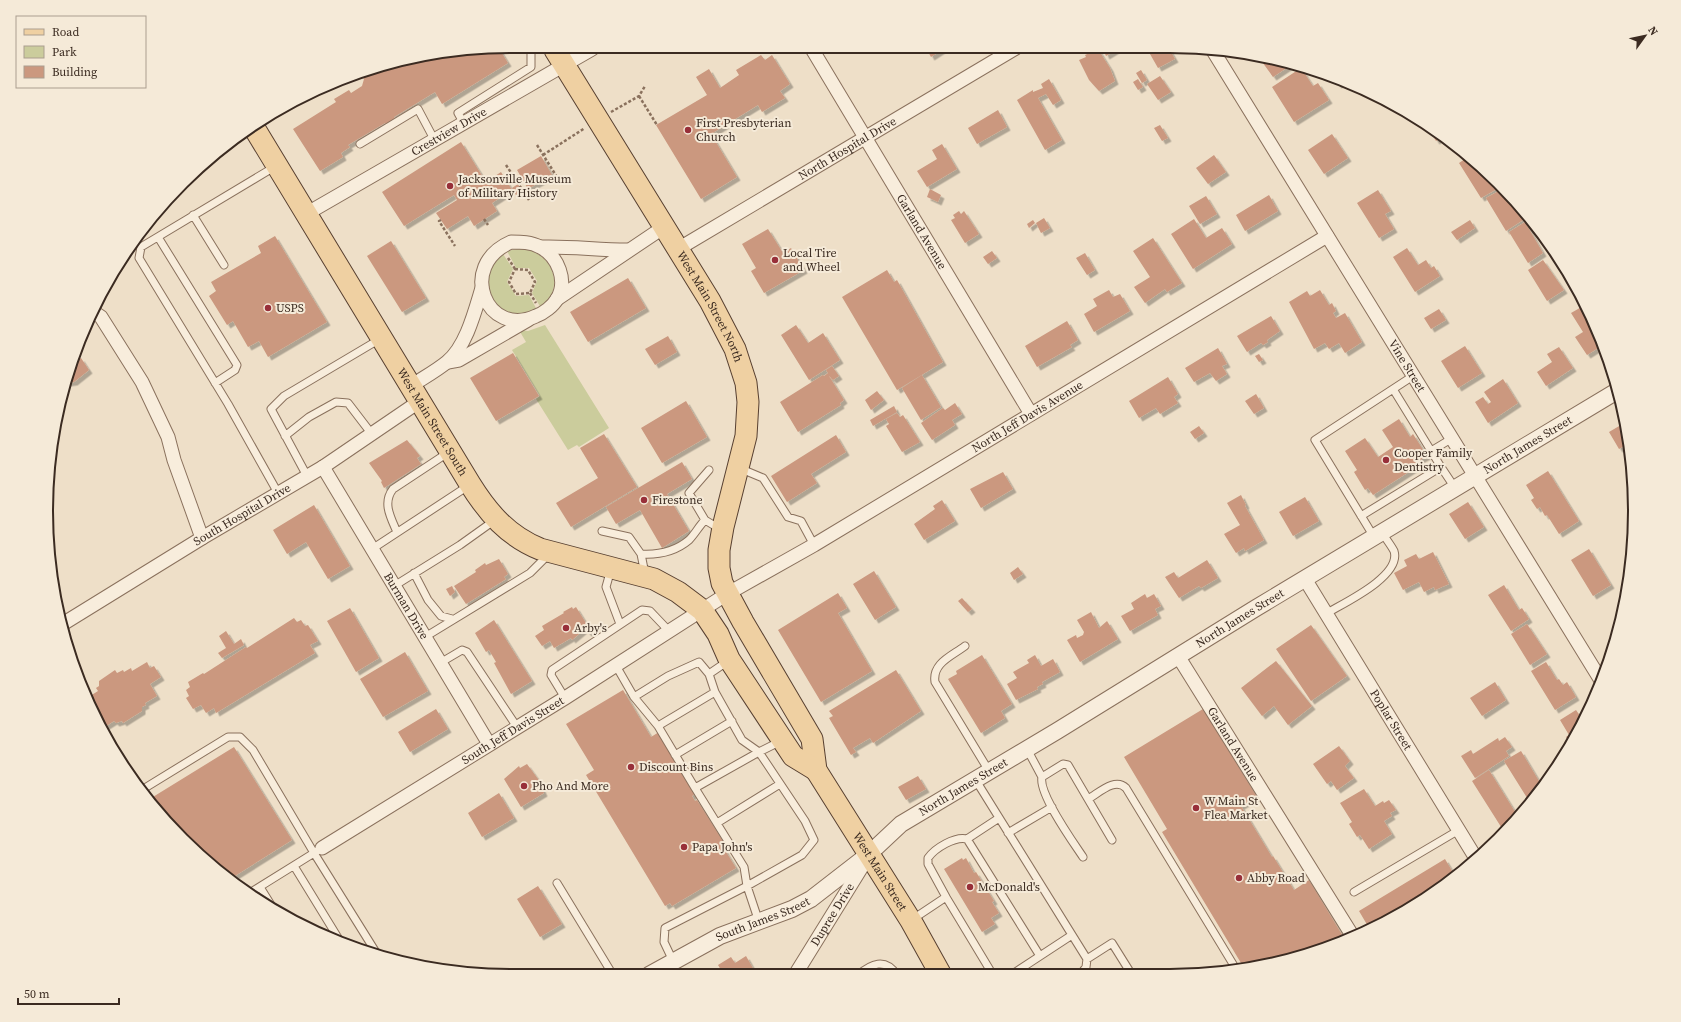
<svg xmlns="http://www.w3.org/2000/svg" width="1681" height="1022" viewBox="0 0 1681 1022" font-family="'Source Serif 4',serif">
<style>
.green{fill:#cbcc9c}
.building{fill:#cb987f;filter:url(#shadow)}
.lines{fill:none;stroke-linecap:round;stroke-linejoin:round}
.service-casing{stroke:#8a715d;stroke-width:9}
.minor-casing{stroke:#8a715d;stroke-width:15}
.tertiary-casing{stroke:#8a715d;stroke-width:18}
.primary-casing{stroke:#584031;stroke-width:23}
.path{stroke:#8a715d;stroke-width:2.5;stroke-dasharray:3 2;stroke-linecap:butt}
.service{stroke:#f8eddc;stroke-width:7}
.minor{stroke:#f8eddc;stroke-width:13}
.tertiary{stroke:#f8eddc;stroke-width:16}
.primary{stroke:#efd0a2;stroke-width:21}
.poi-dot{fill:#982f39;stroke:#f5ead8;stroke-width:1.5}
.labels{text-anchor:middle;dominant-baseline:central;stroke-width:4;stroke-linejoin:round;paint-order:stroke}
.poi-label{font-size:12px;fill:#3b2b21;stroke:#f5ead8;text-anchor:start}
.street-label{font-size:12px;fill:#3b2b21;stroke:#f5ead8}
.rim{fill:none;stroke:#3b2b21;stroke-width:2}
</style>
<defs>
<filter id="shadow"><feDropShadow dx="3.5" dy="3.5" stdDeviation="0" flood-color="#0004"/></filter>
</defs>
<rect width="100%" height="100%" fill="#eedfc8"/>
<path class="green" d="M522 248C553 253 566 287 541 308L532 293 537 281 529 268H516L507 251Z
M503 254 513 269 507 282 516 296 529 295 537 310C533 312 527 314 522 315 497 317 483 289 491 268 493 262 499 258 503 254Z
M545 325 609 428 579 447 577 445 568 450 536 399 540 396 512 350 526 342 519 330 528 331Z"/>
<path class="building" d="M1102 47H1115L1116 50 1106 56Z
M1146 47H1168L1175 59 1158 68Z
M926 48H945L931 57Z
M1098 49 1110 68 1115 81 1099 91 1089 80 1079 60 1086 57 1085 55Z
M450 50H500L508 63 442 104 435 92 394 117 395 119 386 125 385 123 348 145 350 147 341 153 343 157 320 171 293 129 336 102 334 99 349 90 351 93 362 86 364 79 359 72Z
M761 55 765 60 772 55 790 84 780 91 785 98 762 112 758 105 711 134 737 177 701 199 656 125 707 95 696 77 709 69 720 88 739 75 736 70Z
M1260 59 1265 60 1291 65 1273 77Z
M1301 68 1313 86 1318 83 1329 100 1294 122 1272 87Z
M1141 70 1147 80 1142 83 1136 73Z
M1160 76 1171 92 1158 100 1147 84Z
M1333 77 1343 82 1338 85Z
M1049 79 1061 100 1053 105 1046 94 1038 98 1062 140 1045 150 1017 100 1033 90V92L1043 88 1041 84Z
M1138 79 1143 87 1138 90 1133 82Z
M998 110 1007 127 977 144 968 128Z
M1160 125 1168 138 1162 141 1154 128Z
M1431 127 1443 137 1436 141 1428 128Z
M1332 134 1348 158 1324 174 1308 150Z
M461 142 486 182 501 172 512 190 492 203 497 211 474 226 468 216 447 229 436 213 457 200 454 195 404 226 382 192Z
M942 144 957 169 927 187 917 171 937 159 932 150Z
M1214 155 1226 172 1208 184 1196 168Z
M541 156 552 175 528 189 517 170Z
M1468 157 1499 182 1502 186 1481 198 1459 163Z
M518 184 522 192 516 195 512 188Z
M1504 188 1523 220 1506 231 1486 198Z
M930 189 941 195 938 202 927 197Z
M1378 190 1391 211 1385 214 1394 229 1379 238 1357 203Z
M1269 195 1278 211 1245 231 1236 215Z
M1206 196 1217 214 1200 224 1189 206Z
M959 211 961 214 964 211 979 234 965 243 951 220 955 218 953 215Z
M1044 218 1050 228 1041 233 1036 223Z
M1194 219 1206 238 1222 228 1232 244 1193 269 1171 234Z
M1033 220 1035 223 1029 228 1027 224Z
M1470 220 1475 228 1457 240 1451 232Z
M1525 222 1543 253 1528 263 1509 232Z
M768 229 783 253 791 248 804 270 764 293 751 271 756 268 742 244Z
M275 236 327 322 268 357 259 341 248 347 233 321 227 325 209 296 216 291 211 282 261 253 258 246Z
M1153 238 1182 283 1167 292 1165 289 1145 303 1134 287 1150 277 1133 251Z
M391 241 426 298 402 312 367 256Z
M1407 248 1418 265 1426 260 1431 268 1434 266 1440 276 1415 292 1393 257Z
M992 251 997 258 988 264 983 257Z
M1085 253 1095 270 1087 275 1076 258Z
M1543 260 1564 290 1547 301 1528 270Z
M887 270 894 282 897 280 943 362 897 390 842 297Z
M628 278 646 308 588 342 570 312Z
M1109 290 1113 297 1120 294 1130 311 1094 332 1084 314 1097 306 1093 299Z
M1320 290 1329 305 1332 303 1336 311 1333 313 1336 318 1345 313 1362 342 1345 353 1339 343 1329 349 1325 343 1314 349 1289 302 1307 291 1310 296Z
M1585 305 1600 333 1603 345 1587 355 1575 337 1583 332 1571 313Z
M1439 309 1446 320 1431 329 1424 318Z
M1271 316 1280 331 1267 340 1268 342 1263 345 1261 343 1247 352 1237 336Z
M1067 321 1078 340 1070 345 1072 347 1037 367 1025 346Z
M796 325 808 343 823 333 840 360 809 380 781 335Z
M668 336 677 352 655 365 645 349Z
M1465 346 1482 373 1458 388 1441 361Z
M1559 347 1573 368 1546 386 1537 372 1552 362 1547 354Z
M1218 348 1227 364 1222 366 1227 374 1216 381 1210 373 1194 382 1185 368Z
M513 353 539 396 496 421 470 378Z
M1259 354 1263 360 1259 362 1255 356Z
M73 357 76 361 81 358 89 370 74 382 66 383Z
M832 366 839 376 833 380 829 376 844 400 840 403 841 405 798 432 780 402 823 375 824 376 828 373 826 370Z
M922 375 941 407 921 420 902 388Z
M1168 377 1178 394 1174 397 1178 403 1160 414 1156 408 1139 418 1129 401Z
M1503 379 1518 403 1488 423 1475 402 1483 397 1488 404 1491 402 1484 392Z
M877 391 884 400 871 410 865 400Z
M1256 394 1264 408 1254 414 1245 401Z
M686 401 707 437 662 463 641 428Z
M955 403 962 414 952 420 955 425 932 440 921 423 943 408 945 410Z
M894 406 897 412 873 426 870 420Z
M897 413 900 417 903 415 920 442 902 452 886 426 889 424 886 419Z
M1399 419 1410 437 1413 434 1427 456 1416 462 1418 466 1373 495 1368 488 1365 490 1354 472 1357 470 1345 451 1365 438 1378 457 1393 447 1382 430Z
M1626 422 1628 444 1619 449 1609 432Z
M1199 426 1204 433 1195 439 1190 432Z
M604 434 637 487 571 527 556 503 598 478 580 448Z
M836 435 846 452 811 474 817 483 787 502 771 476Z
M407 440 420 456 417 458 421 464 384 488 381 482 382 481 369 463Z
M1630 459 1631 473 1625 461Z
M682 462 692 479 667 494 689 531 662 548 640 510 616 524 606 507Z
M1548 471 1579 521 1559 534 1547 515 1545 516 1540 507 1537 509 1531 500 1534 498 1526 485Z
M1003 472 1013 489 981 508 970 489Z
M1241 495 1246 505 1245 506 1264 540 1245 551 1244 548 1236 553 1224 534 1240 525 1227 503Z
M1305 497 1319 521 1293 536 1279 512Z
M942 500 955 521 924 540 914 524 935 509 933 506Z
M1468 502 1484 527 1465 539 1449 514Z
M314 505 350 566 328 579 306 542 287 554 273 530Z
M1589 549 1611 585 1593 596 1571 560Z
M1433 552 1449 584 1435 590 1434 587 1424 592 1419 582 1403 590 1394 573 1407 566 1404 560 1416 554 1419 559Z
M499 559 508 574 504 577 506 579 466 604 454 586 476 572 475 570 485 563 486 565Z
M1207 560 1218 578 1201 588 1199 586 1179 598 1165 577 1174 572 1178 578Z
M1018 567 1023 574 1014 580 1010 573Z
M874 571 896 607 875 620 853 584Z
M1504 585 1519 610 1522 608 1529 619 1511 631 1488 595Z
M452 586 455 592 450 596 446 589Z
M838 593 847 608 838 613 872 671 821 702 778 630Z
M1145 594 1147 598 1154 594 1161 606 1155 609 1158 615 1130 631 1121 616 1134 609 1131 603Z
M962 598 972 609 968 612 958 601Z
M572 607 573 609 576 607 591 631 588 633 585 629 572 640 571 638 554 648 550 641 542 646 535 636 544 630 542 626 564 613 563 612Z
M350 608 379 658 356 672 327 621Z
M1091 612 1099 628 1107 621 1118 639 1080 662 1067 640 1076 635 1077 638 1083 635 1084 632 1077 620Z
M1622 616 1618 628 1614 621Z
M294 618 297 622 301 620 305 626 308 625 318 641 310 645 315 653 216 713 214 708 206 713 201 705 193 709 186 698 189 696 186 690 190 687 188 682 203 673 204 674 246 647 247 648Z
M494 620 532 681 511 694 494 663 496 662 489 650 486 652 475 633Z
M1527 624 1547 654 1530 665 1511 634Z
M1311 625 1347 676 1311 701 1276 649Z
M226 631 234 644 241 639 244 645 222 658 218 653 226 648 219 636Z
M405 652 428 691 383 717 360 679Z
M982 655 1012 704 1001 711 1005 718 981 733 948 679 957 674 956 671Z
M1035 655 1041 666 1053 659 1060 672 1042 682 1043 684 1037 687 1038 689 1016 700 1007 684 1017 678 1013 672 1029 663 1027 660Z
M1276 661 1312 706 1288 725 1274 706 1262 716 1241 688Z
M147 662 150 668 154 666 161 677 150 684 157 696 145 703 146 705 142 707V711L123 723 122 721 116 723 114 721 103 728 102 731 87 698 98 691 96 688 99 686V681L115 670 117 673 123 670 124 672 131 668 132 671Z
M1546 662 1557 680 1559 679 1563 685 1567 682 1576 697 1555 710 1531 671Z
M896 670 921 711 873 743 870 738 853 748 856 752 851 755 829 718 833 716 829 711Z
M1495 682 1506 700 1482 716 1470 698Z
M623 690 651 737 659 732 696 793 692 796 695 801 697 800 726 846 723 847 736 868 672 906 670 903 665 906 586 775 594 770 566 724Z
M436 709 448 729 410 752 398 732Z
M1203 709 1257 797 1241 806 1272 857 1273 856 1294 890 1309 880 1344 938 1291 960 1244 968 1162 832 1167 829 1124 757Z
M1576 710 1583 720 1569 747 1566 742 1568 740 1566 737 1569 735 1560 720Z
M1505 737 1512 747 1506 751 1509 756 1475 778 1461 756 1471 750 1473 754 1498 738 1499 741Z
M1339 746 1350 761 1345 766 1354 778 1337 790 1331 781 1327 784 1313 764Z
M234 747 292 840 230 879 182 840 148 800Z
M1521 751 1542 786 1529 801 1504 761Z
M527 764 538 779 544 793 521 807 504 779 519 766 520 768Z
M1489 770 1517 815 1503 830 1472 781Z
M918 776 926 789 906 800 898 787Z
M1364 789 1375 806 1383 801 1384 803 1389 800 1396 810 1390 813 1392 816 1384 821 1392 834 1369 849 1360 835 1357 837 1349 824 1352 822 1340 803Z
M499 793 514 818 482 837 468 813Z
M962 858 963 860 966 858 974 873 976 872 994 901 992 902 999 913 991 918 995 924 982 932 944 869Z
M1445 859 1455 876 1402 914 1369 928 1359 911Z
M538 886 562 924 540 937 517 899Z
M746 956 754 970 745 975H724L718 965 731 957 735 963Z"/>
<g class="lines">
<g class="service-casing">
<path id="service" d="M464 124 458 113 531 67V53
M360 144 418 109 435 141
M276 166 141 247 139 258 228 404 278 493
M193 215 224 265
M158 237 237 365 235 370 215 383
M285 436 309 417 336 402 348 403 371 433
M1431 451 1451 439
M1441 467 1455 488
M739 468 763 478 788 517 801 521 814 545
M307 476 271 409 284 396 380 339
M1361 516 1441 467 1393 389
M705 520 689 493 709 470
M602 531 629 537 641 554
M397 532C391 518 382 503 393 489L449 452
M1374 537 1315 440 1413 376
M372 549 468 486
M611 569 606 587 620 624
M414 573 428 600 441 616 452 619
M645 574 641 554C658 555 676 551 689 540 695 534 699 526 705 520L720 529
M394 586 460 545 495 520
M1327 613C1344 603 1402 576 1394 551 1391 545 1385 538 1382 532
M425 637 530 573 549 554
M965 646C952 656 932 663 935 682L989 771
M728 661 709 674 715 692 742 740 759 752 781 741
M440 663 462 650 467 652 517 727
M615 664 634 697 668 676 699 662 709 674
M634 697 658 726 695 788 759 752 805 821 814 840 802 855 747 886 759 922
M565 698 551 675 552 670 642 610 650 611 669 631
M658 726 715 692
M1027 749 1042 777C1038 793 1073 842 1083 857
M675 755 732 721
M1042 777 1063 764 1068 765 1112 840
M975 779 1087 959 1086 967 1080 975
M140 791 228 737H240L253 750 314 853 322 848
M1088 799C1099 793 1115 777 1126 788L1236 969
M717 823 780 784
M1008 833 1052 807
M967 839 999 818
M294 866 340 941
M557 883 613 975
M260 887 273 908
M1354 892 1459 830
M248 894 314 853 377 954
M946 897 993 975
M913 919 946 897 928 864V858C935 848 955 836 967 839L1040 956 1011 975
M1040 956 1072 935
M1087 959 1112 943 1132 975
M673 961 664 942 665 928 747 886 744 867 695 788
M858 975C871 964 885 957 897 975"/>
</g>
<g class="minor-casing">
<g id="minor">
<path id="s1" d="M812 49 1031 414"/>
<path id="s2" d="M1212 49 1602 682"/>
<path id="s3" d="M306 214 592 49"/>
<path d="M511 242C521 242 531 242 540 247 558 256 568 281 557 299 553 306 544 313 536 316 487 339 456 266 511 242Z"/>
<path d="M541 247C570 246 598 250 627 250"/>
<path id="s4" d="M678 249 1016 48"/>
<path d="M557 299 664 227"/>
<path d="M95 313 101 317 142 382 168 437 174 460 202 538"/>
<path d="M448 362 459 360 528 320"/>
<path d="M411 386C423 378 436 371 447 362 466 347 475 311 482 288"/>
<path id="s5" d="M323 467 489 744"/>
<path id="s6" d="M1305 579 1477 860"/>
<path id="s7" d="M61 625 202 538 323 467 420 401"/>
<path id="s8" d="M1178 656 1352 935"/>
<path id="s9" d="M322 848 565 698 727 594 814 545 1327 236"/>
<path id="s10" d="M795 975 868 857"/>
</g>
</g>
<g class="tertiary-casing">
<g id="tertiary">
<path id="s11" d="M649 975 720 936 792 909 811 899 869 854 901 824 1057 731 1256 608 1617 391"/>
</g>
</g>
<g class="primary-casing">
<g id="primary">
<path id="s12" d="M555 50 710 301 735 349 746 383 748 402 746 436 723 527 719 550V568L722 583 743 622 812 739 816 770 911 921 941 975"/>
<path id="s13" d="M253 126 470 484C488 513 508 536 540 549L654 579 678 592 702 610 718 634 729 659 793 756 816 770"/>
</g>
</g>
<path class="path" d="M639 96 657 125
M611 112 639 96 645 86
M537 145 560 182
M543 155 585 128
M506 165 529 200
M484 219 488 225
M441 220 439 221 455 246
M508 258 515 269
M515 269 528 270 535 282 530 293 516 294 509 282Z
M530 293 536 303"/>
<use href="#service" class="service"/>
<use href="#minor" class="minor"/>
<use href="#tertiary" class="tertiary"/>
<use href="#primary" class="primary"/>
</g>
<g class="poi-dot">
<circle cx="688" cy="130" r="4"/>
<circle cx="450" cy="186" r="4"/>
<circle cx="775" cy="260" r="4"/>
<circle cx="268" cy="308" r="4"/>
<circle cx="1386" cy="460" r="4"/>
<circle cx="644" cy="500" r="4"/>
<circle cx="566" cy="628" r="4"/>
<circle cx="631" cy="767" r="4"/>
<circle cx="524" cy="786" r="4"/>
<circle cx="1196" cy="808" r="4"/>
<circle cx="684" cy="847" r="4"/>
<circle cx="1239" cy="878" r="4"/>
<circle cx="970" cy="887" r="4"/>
</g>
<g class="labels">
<g class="poi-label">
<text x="696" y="123">First Presbyterian<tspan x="696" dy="14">Church</tspan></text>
<text x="458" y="179">Jacksonville Museum<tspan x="458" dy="14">of Military History</tspan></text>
<text x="783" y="253">Local Tire<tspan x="783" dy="14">and Wheel</tspan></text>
<text x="276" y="308">USPS</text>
<text x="1394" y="453">Cooper Family<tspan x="1394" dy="14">Dentistry</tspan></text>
<text x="652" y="500">Firestone</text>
<text x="574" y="628">Arby's</text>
<text x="639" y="767">Discount Bins</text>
<text x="532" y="786">Pho And More</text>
<text x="1204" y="801">W Main St<tspan x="1204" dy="14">Flea Market</tspan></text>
<text x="692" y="847">Papa John's</text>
<text x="1247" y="878">Abby Road</text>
<text x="978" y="887">McDonald's</text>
</g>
<g class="street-label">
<text stroke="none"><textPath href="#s3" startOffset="165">Crestview Drive</textPath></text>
<text stroke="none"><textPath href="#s4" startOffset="197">North Hospital Drive</textPath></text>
<text stroke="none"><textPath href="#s1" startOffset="213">Garland Avenue</textPath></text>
<text stroke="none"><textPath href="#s12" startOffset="300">West Main Street North</textPath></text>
<text stroke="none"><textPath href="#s2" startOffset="372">Vine Street</textPath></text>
<text stroke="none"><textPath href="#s9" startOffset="827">North Jeff Davis Avenue</textPath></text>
<text stroke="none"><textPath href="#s13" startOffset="346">West Main Street South</textPath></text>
<text stroke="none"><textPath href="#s11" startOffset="1029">North James Street</textPath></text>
<text stroke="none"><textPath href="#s7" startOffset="212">South Hospital Drive</textPath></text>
<text stroke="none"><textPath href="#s5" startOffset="162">Burman Drive</textPath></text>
<text stroke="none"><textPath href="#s11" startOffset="693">North James Street</textPath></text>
<text stroke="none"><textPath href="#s6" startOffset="165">Poplar Street</textPath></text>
<text stroke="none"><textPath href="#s9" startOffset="224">South Jeff Davis Street</textPath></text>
<text stroke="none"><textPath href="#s8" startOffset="104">Garland Avenue</textPath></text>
<text stroke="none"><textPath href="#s11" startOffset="369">North James Street</textPath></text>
<text stroke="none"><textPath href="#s12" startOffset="920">West Main Street</textPath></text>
<text stroke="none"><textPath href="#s10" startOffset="71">Dupree Drive</textPath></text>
<text stroke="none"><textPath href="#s11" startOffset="127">South James Street</textPath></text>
</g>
</g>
<path d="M0 0H1681V1022H0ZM511 53H1170A458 458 0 0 1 1628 511V511A458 458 0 0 1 1170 969H511A458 458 0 0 1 53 511V511A458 458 0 0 1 511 53Z" fill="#f5ead8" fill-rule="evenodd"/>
<path class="rim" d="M511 53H1170A458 458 0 0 1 1628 511V511A458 458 0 0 1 1170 969H511A458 458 0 0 1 53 511V511A458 458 0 0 1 511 53Z"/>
<rect x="16" y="16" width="130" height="72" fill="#f5ead8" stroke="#ab9e8f"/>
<rect x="24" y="29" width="20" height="6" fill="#efd0a2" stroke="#ab9e8f"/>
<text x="52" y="36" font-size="12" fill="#3b2b21">Road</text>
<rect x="24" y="46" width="20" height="12" fill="#cbcc9c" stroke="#ab9e8f"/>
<text x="52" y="56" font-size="12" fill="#3b2b21">Park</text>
<rect x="24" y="66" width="20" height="12" fill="#cb987f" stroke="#ab9e8f"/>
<text x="52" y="76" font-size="12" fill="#3b2b21">Building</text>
<g transform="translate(1645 36) rotate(57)" stroke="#f5ead8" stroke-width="3" paint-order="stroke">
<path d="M0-3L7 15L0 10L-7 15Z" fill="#3b2b21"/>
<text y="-6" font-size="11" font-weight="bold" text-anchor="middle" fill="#3b2b21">N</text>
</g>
<path d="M18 998v6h101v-6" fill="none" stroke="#3b2b21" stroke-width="2"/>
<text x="24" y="998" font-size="12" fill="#3b2b21" stroke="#f5ead8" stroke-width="3" paint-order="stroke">50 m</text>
</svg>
